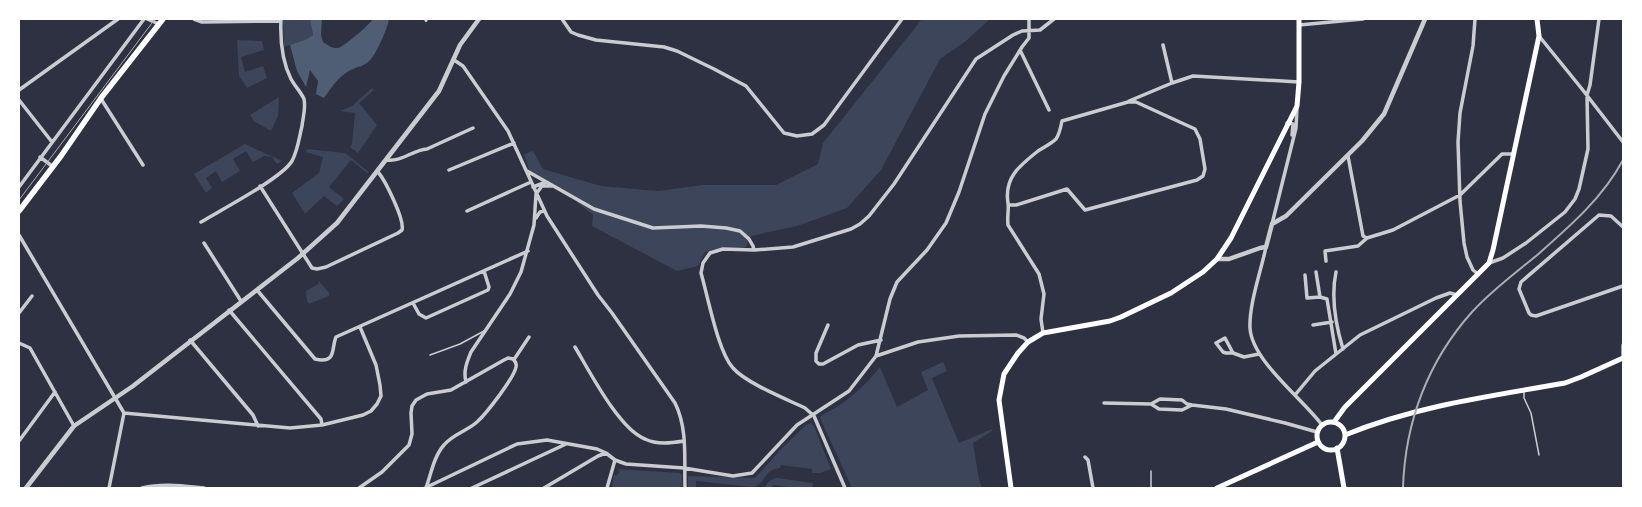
<svg xmlns="http://www.w3.org/2000/svg" width="1642" height="507" viewBox="0 0 1642 507" font-family="'PT Serif',serif">
<style>
.green{fill:#3c4559}
.water{fill:#4f5d75}
.lines{fill:none;stroke-linecap:round;stroke-linejoin:round}
.service{stroke:#caccd0;stroke-width:1.5}
.pedestrian{stroke:#caccd0;stroke-width:2.5}
.minor{stroke:#caccd0;stroke-width:3.5}
.tertiary{stroke:#caccd0;stroke-width:4.5}
.secondary{stroke:#fff;stroke-width:5}
.primary{stroke:#fff;stroke-width:5.5}
.tram{stroke:#abadb3;stroke-width:1}
.rail{stroke:#abadb3;stroke-width:2}
</style>
<rect width="100%" height="100%" fill="#2d3142"/>
<path class="green" d="M283 19H310L313 35 307 39 284 47Z
M922 19H990L966 41 940 59 881 170 847 208 797 226 751 236 746 247 705 252 698 266 677 271 592 226 593 215 562 190 529 170 524 154 533 151 543 169 601 186 658 191 703 185H776L818 164 823 143Z
M237 40 262 41 264 50 241 57 245 72 263 66 267 78 247 88 239 76Z
M372 88 374 90 359 103 377 125 358 153 350 147 352 144 355 113 340 111 352 106Z
M279 97 278 116 271 131 254 121 250 115Z
M245 144 282 161 277 164 272 157 264 156 253 162 246 151 233 159 240 171 222 182 216 171 206 178 212 188 206 193 194 174Z
M307 149 345 153 369 172 367 173 351 160 329 187 344 199 337 206 324 196 305 214 292 193 319 173 323 157 306 152Z
M319 281 329 293V296L309 304 307 301 306 291 318 284Z
M943 362 947 371 932 378 959 443 992 429V431L973 443 979 479 982 488H852L820 418 822 415C845 404 864 387 880 367L897 407 928 390 921 372Z
M811 423 814 426 831 469 820 473H812V469L781 465 780 468C762 470 768 484 752 487L696 481V488H688V476L755 478 782 448 806 425Z
M618 469 680 473 682 475V488H612L614 474 616 476 620 472Z
M777 478 813 483 812 488H797L773 485 772 488H765C767 481 771 480 777 478Z"/>
<path class="water" d="M310 19H322L321 35 323 42C327 45 333 49 338 48 345 46 369 25 373 19H389C387 30 378 50 371 59 365 67 357 66 349 71 338 77 331 88 324 98L316 94 318 81 310 70 306 87 297 71 290 45 307 39 313 35Z"/>
<g class="lines">
<path class="service" d="M430 355 460 344 484 331
M1524 392V398L1531 413 1539 455
M1151 471V488"/>
<path class="pedestrian" d="M425 19 426 21 427 19"/>
<path class="minor" d="M147 19 159 24
M194 19 202 22 281 21
M562 19 571 32 578 35 596 40 664 47 677 51 714 69 746 86 784 133 797 136 812 134 824 125 902 19
M1475 19 1473 46 1460 113 1458 142 1460 201 1464 243 1467 257 1473 270 1478 274
M1299 25 1363 19
M1539 36 1582 89 1623 142
M1163 45 1172 83
M1020 50 1049 110
M454 60 463 66 508 131 547 216 598 295 612 313 675 403C688 429 684 460 685 488
M19 90 118 19
M101 98 103 102 143 165
M19 100 52 142
M1129 101 1172 83 1193 76 1299 82
M1287 123 1293 124 1292 135
M1348 156 1363 236 1367 238
M40 157 52 166
M386 160C403 162 412 150 427 149L473 128
M449 170 514 143
M527 171 594 209 653 228 701 226 726 228 740 231 749 239 753 246 754 250
M260 186 312 268 317 269 326 267 398 233 402 230C405 220 385 180 378 172
M19 187 144 19
M533 187 546 182
M1008 205H1016L1067 189 1085 210 1197 180 1203 176 1205 169 1200 139 1195 129 1136 102H1128L1062 121C1061 126 1059 135 1056 139 1051 144 1044 147 1038 151 1019 166 1004 178 1008 203 1009 210 1007 216 1008 225L1039 274 1044 294 1041 319 1043 333
M467 211 531 182
M536 218 540 212 544 211
M201 222C221 210 282 178 292 161 298 150 299 138 302 126 303 117 306 108 304 99 301 92 294 85 291 79 282 61 280 39 281 19
M1272 224 1296 128 1297 108
M1623 227 1611 216 1599 215 1521 282 1519 289 1529 313 1531 315 1536 316 1623 286
M19 235 124 413
M204 243 241 301
M1266 247C1261 271 1249 304 1250 328 1252 361 1302 398 1322 425
M1326 261 1325 251 1358 246 1367 238 1393 230 1460 195 1502 154H1514
M1489 263 1503 258 1526 243 1565 212 1575 199 1579 189 1588 149 1587 95 1590 85 1599 19
M1316 272 1320 297 1327 299 1336 354
M1336 272C1331 296 1336 326 1343 349
M1305 275 1307 298 1320 297
M257 290 315 359C337 364 331 349 336 337L528 251
M413 303 419 314 426 318 488 290 489 287 484 271
M229 310 321 419 322 425
M19 313 32 296
M828 325 816 353V361L819 364H823L858 345 881 340
M1313 325 1332 322
M190 340 253 415 258 426
M19 343 30 348 74 426
M1623 345V355
M575 347C590 372 619 429 645 439 657 445 671 443 684 441
M1233 353 1225 338 1216 343 1223 352 1226 353H1233L1244 357 1259 354
M876 356 918 342 959 336 1016 335 1024 338 1028 342
M513 359 515 358 529 337
M466 382C463 371 467 362 471 352L510 294 521 272 534 225 536 194 542 186H552
M1295 395 1315 371 1360 335 1436 298 1450 293 1457 295
M1104 403 1151 404 1159 409 1182 410 1192 405
M1151 404 1160 399 1182 400 1187 404 1192 405 1226 409 1285 423 1317 432
M124 413 290 428 322 425 363 415 371 411 377 404 381 396 380 385 376 365 360 327
M19 441 55 392
M1085 457 1088 460 1093 488
M109 488 124 413
M142 488C163 483 183 486 204 488
M359 488 382 472 409 445 412 434 411 413 412 406 416 400 427 394 451 390 504 360 508 358 513 359
M425 488 517 444 547 440 597 449 606 453 615 460 626 464 684 468 733 476 752 473 797 425 849 391 876 356 890 299 897 282 927 250 946 223 959 192 985 114 1004 76 1022 47 1029 38V19
M426 488C431 474 434 456 444 445 453 434 467 431 477 422 486 414 514 378 516 367 517 363 515 361 513 359
M472 488 566 444
M544 488 598 456 606 453
M607 488 615 460
M845 488 814 416 805 408C786 399 746 383 733 368 718 352 708 297 701 273L703 263 710 253 723 249 754 250 793 247 851 229 860 224 869 216 894 184 976 59 1013 35 1022 31 1040 30 1054 19"/>
<path class="tertiary" d="M1217 259H1229L1260 248 1266 247 1272 224 1286 216 1362 141 1384 114 1425 19
M26 488 74 426 133 386 298 258 337 223 439 91 460 45 479 19"/>
<path class="secondary" d="M1317 436a14 14 0 1 1 28 0a14 14 0 1 1-28 0Z
M1334 422 1345 407 1489 263 1493 250 1539 36 1537 19
M1345 435C1415 406 1491 396 1565 383L1581 377 1623 358
M1337 448 1344 488
M1011 488 999 400 1004 374 1018 353 1028 342 1043 333 1110 321 1121 317 1171 293 1203 272 1217 259 1231 238 1297 106 1299 82V19
M1217 488 1318 442"/>
<path class="primary" d="M19 211 61 156 101 98 163 19"/>
<path class="tram" d="M19 200 155 19"/>
<path class="rail" d="M1403 488C1405 422 1428 361 1472 312 1491 291 1514 274 1536 256 1569 227 1602 199 1623 160"/>
</g>
<rect width="1642" height="507" fill="none" stroke="#ffffff" stroke-width="40"/>
</svg>
